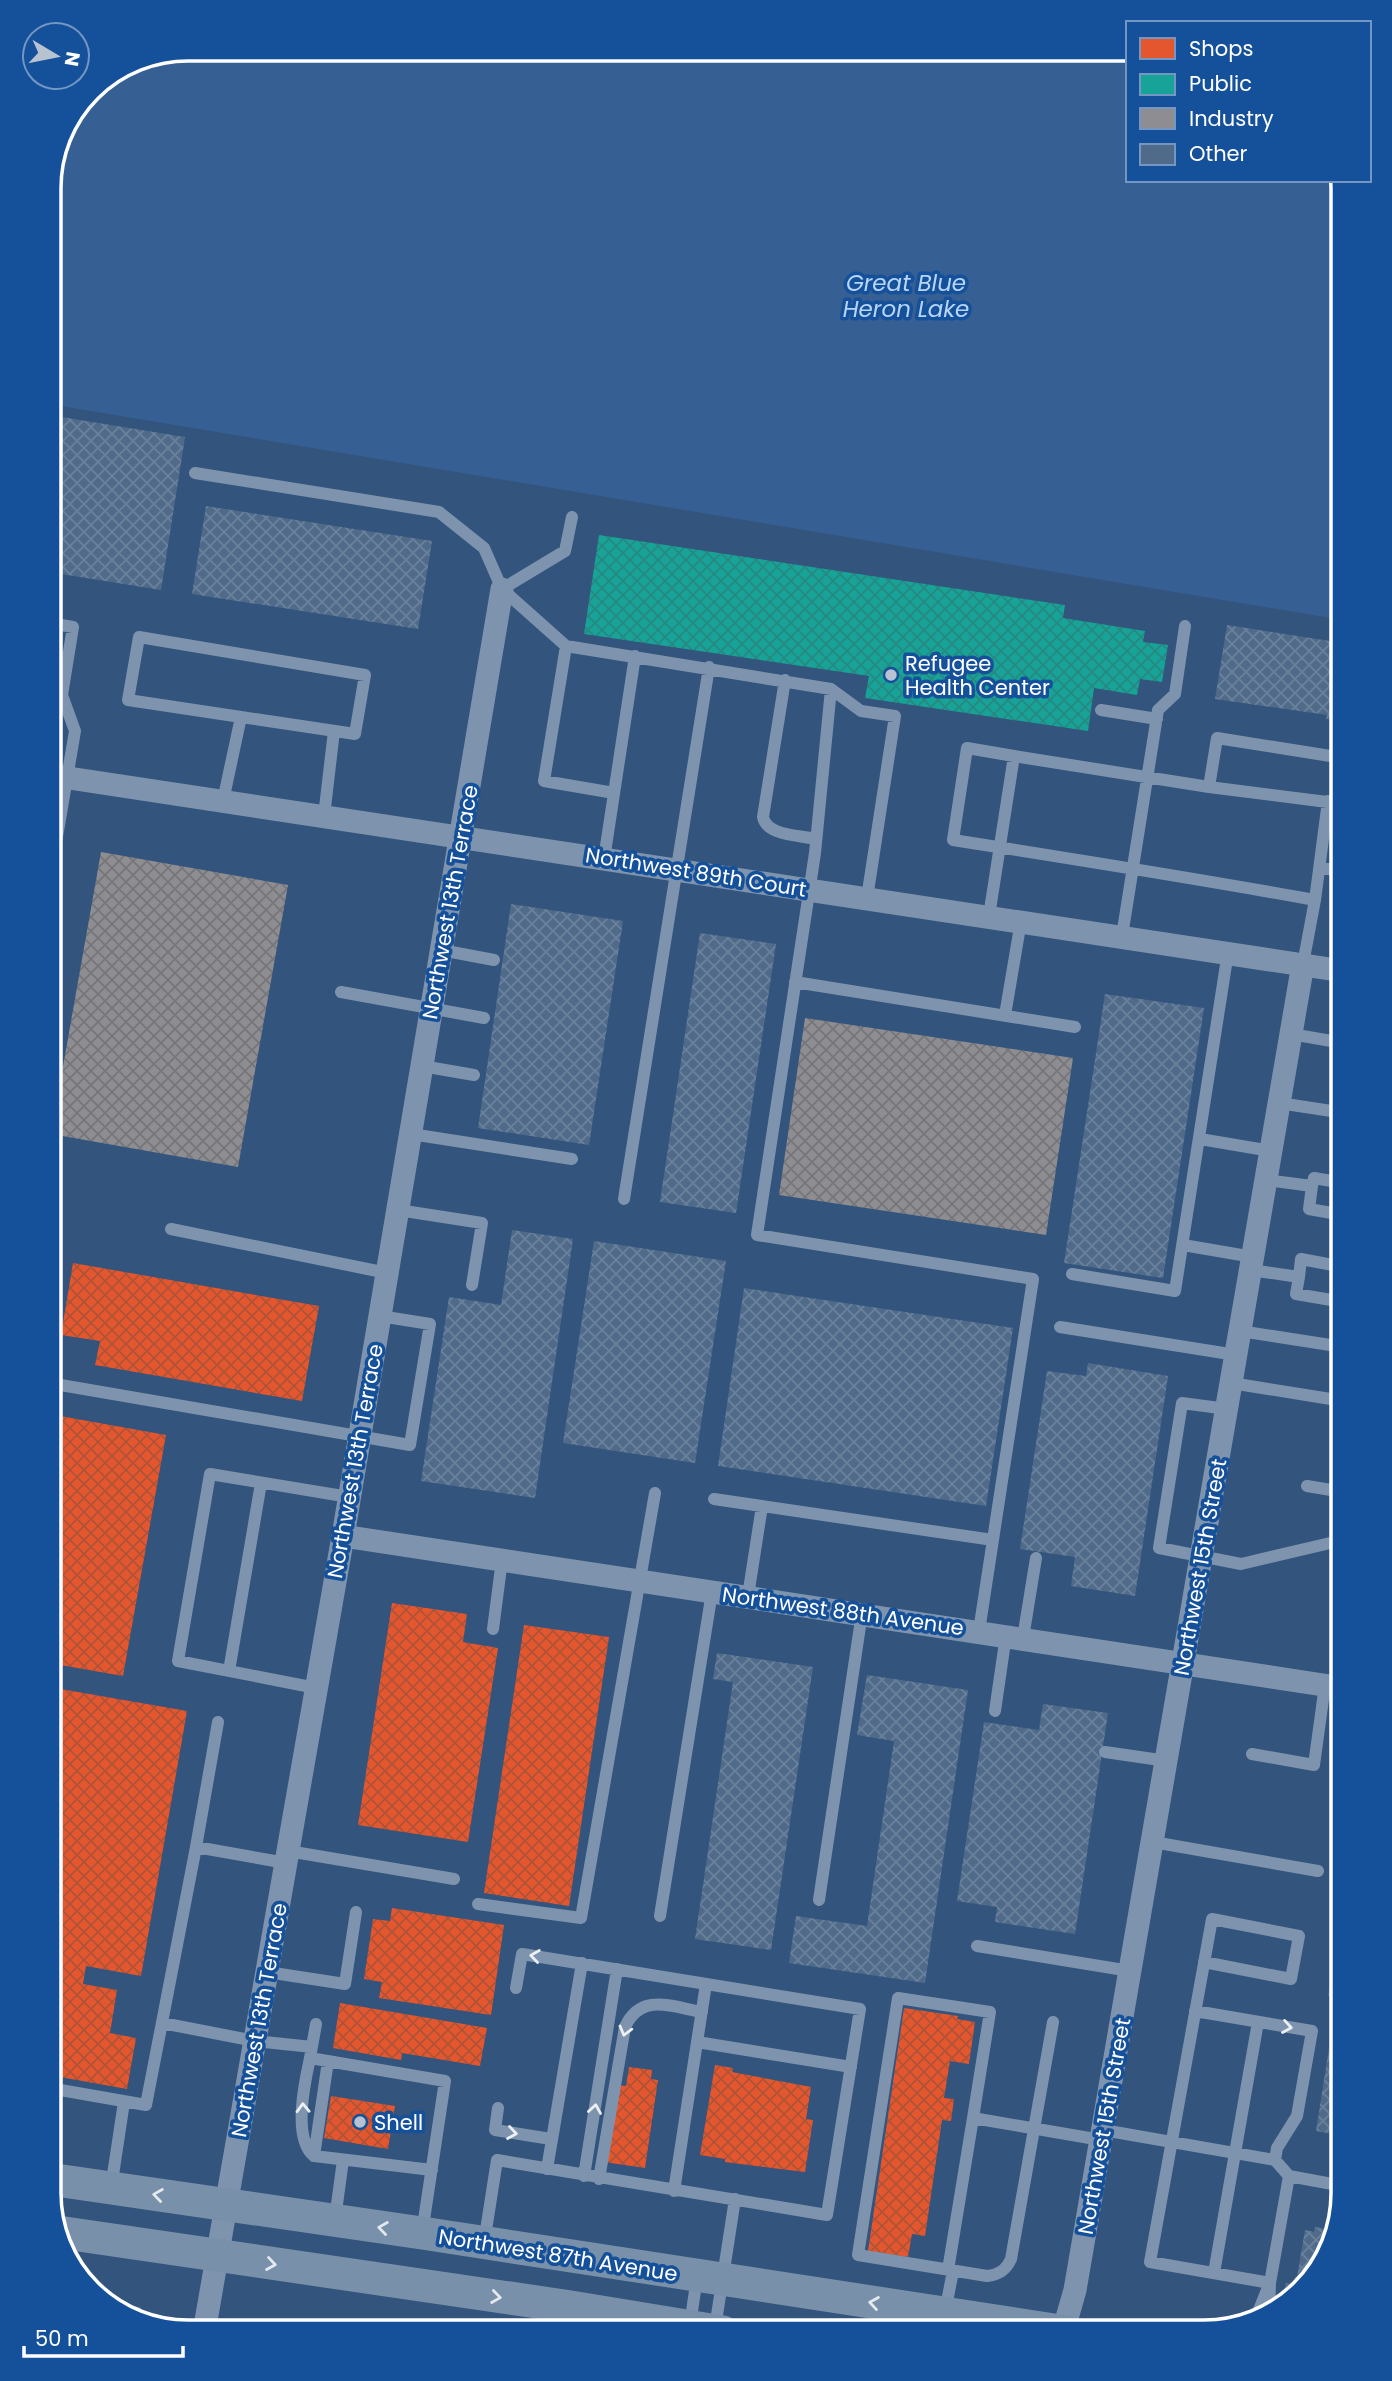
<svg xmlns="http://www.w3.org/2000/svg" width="1392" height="2381" viewBox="0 0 1392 2381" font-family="Poppins,sans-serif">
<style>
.water{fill:#365f94}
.shops{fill:url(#shops-cross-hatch)}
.public{fill:url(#public-cross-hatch)}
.industry{fill:url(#industry-cross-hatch)}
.building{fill:url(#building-cross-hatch)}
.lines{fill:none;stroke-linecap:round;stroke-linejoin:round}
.service{stroke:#7e94ae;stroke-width:12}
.minor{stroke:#7e94ae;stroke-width:23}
.secondary{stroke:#7990aa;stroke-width:33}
.oneway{stroke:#eceff3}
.oneway2{stroke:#e4e9ee}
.poi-dot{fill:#b8c3d1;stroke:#15509a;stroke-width:2.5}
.labels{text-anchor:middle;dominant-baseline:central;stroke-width:7;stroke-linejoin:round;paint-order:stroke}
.poi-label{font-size:21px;fill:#fff;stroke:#15509a;text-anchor:start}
.street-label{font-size:21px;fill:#fff;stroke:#15509a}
.water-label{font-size:23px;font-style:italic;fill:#b6d5f9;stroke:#15509a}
.rim{fill:none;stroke:#fff;stroke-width:3.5}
</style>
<defs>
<pattern id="shops-cross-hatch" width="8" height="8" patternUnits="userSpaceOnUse" patternTransform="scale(1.75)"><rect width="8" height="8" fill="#e4572e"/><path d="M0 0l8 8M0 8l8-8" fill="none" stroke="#af5338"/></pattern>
<pattern id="public-cross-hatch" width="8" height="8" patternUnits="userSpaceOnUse" patternTransform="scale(1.75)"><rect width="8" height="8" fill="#17a398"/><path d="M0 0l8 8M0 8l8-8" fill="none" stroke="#278981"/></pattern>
<pattern id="industry-cross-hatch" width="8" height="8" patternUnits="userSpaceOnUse" patternTransform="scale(1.75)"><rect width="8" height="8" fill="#8d8d92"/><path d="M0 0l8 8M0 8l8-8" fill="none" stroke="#76767a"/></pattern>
<pattern id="building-cross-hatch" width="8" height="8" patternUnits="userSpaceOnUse" patternTransform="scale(1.75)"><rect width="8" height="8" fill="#506b8a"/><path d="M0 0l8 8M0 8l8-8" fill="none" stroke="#6a819c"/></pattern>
</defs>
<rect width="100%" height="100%" fill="#33547c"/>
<path class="water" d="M188 49H1128V180H1341L1343 188V620L49 404V180L60 135 90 89 135 59Z"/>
<path class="shops" d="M73 1263 319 1306 302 1401 95 1365 100 1341 61 1335Z
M49 1414 166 1435 123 1676 49 1663Z
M392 1603 467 1614 463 1642 498 1648 468 1842 358 1825Z
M524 1625 609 1637 569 1906 484 1893Z
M49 1687 187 1711 141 1976 86 1966 83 1984 117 1990 110 2033 136 2038 127 2089 49 2075Z
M392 1908 504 1925 491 2015 379 1998 382 1982 364 1979 373 1919 390 1921Z
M340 2003 487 2028 480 2066 402 2053 401 2060 333 2048Z
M904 2008 958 2016 957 2019 975 2022 969 2064 950 2061 944 2098 954 2099 951 2121 942 2120 925 2236 912 2234 908 2257 868 2251Z
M715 2065 733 2068 732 2072 811 2087 806 2119 813 2120 805 2172 725 2162V2159L700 2155Z
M629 2067 652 2070 651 2079 658 2080 645 2168 604 2162 615 2085 626 2086Z
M331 2096 395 2106 388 2149 324 2138Z"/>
<path class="public" d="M599 535 1065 605 1063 618 1145 631 1143 642 1168 645 1162 682 1140 679 1137 695 1094 688 1088 731 865 698 869 676 584 634Z"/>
<path class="industry" d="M101 852 288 885 238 1167 51 1134Z
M805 1018 1073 1058 1046 1235 779 1195Z"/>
<path class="building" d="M49 415 185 437 161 590 49 572Z
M206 506 432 541 418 629 192 594Z
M1227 625 1343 643V722L1326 719 1327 715 1215 699Z
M511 904 623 921 589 1145 478 1128Z
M700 933 776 944 736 1213 660 1202Z
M1105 994 1204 1008 1163 1278 1064 1263Z
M512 1230 573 1239 535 1498 421 1481 449 1297 501 1305Z
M594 1241 726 1261 695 1463 563 1443Z
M744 1288 1013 1328 986 1506 718 1466Z
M1088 1363 1168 1376 1135 1596 1071 1586 1075 1557 1020 1549 1047 1371 1086 1376Z
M717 1653 813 1667 771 1950 695 1939 733 1682 713 1679Z
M867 1675 968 1690 925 1983 789 1963 796 1916 867 1926 894 1741 857 1735Z
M1043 1704 1108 1713 1075 1934 995 1922 997 1907 957 1901 984 1722 1039 1730Z
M1342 1917H1343V1999L1328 1996Z
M1334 2016 1343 2018V2136L1316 2131Z
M1315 2227 1332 2230 1320 2270 1287 2298H1283L1286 2283 1294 2285 1295 2277H1297L1305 2230 1314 2232Z"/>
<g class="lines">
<path class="service" d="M195 473 439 512 484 548 502 589 566 646 831 689 815 853 757 1235 1033 1279 979 1631
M502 589 565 551 572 517
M566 646 544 781 614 793
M785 680 763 817C767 836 799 835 816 839
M831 689 861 711 895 716 867 898
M1101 710 1157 719
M1014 756 1209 787 1343 804
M1209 787 1217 738 1343 758
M223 801 241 717 355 734 365 675 139 637 128 700 241 717
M324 816 334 731
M604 859 635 656
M1320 868 1343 871
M49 884 75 731 62 695 73 627 49 623
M989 916 1014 756 967 748 953 840C1074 859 1194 878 1315 900
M1122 936 1158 710 1175 694 1185 626
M441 950 494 960
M1303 964 1315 900 1328 801
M795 982 1075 1027
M341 992 484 1018
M1005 1015 1021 921
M1291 1034 1343 1043
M422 1066 474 1075
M1279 1103 1338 1112 1336 1128 1343 1129
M1338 1112 1343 1083
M411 1134 572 1159
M1200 1139 1271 1151
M1266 1180 1312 1186 1309 1209 1343 1215
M1312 1186 1314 1178 1343 1183
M624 1199 709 667
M398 1210 482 1223 472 1285
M171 1229 387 1273
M1183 1245 1253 1257
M1251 1270 1299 1277 1296 1294 1343 1302
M1072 1274 1175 1291 1228 952
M1299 1277 1301 1259 1343 1267
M1060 1327 1236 1355
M1240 1331 1343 1347
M49 1383 410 1445 430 1324 380 1316
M1231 1383 1343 1401
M1227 1409 1182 1403 1159 1548 1241 1564 1343 1540
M1307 1486 1343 1492
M714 1499 993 1540
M748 1596 762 1506
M493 1629 502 1560
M1023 1638 1036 1558
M229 1671 261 1483
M316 1688 178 1661 210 1474 349 1497
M995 1711 1006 1635
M218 1722 196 1847 286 1863
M1105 1752 1167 1761
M1252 1754 1314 1765 1325 1685
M1153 1842 1318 1871
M288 1851 454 1879
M819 1900 862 1613
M478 1904 581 1918 655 1493
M660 1916 712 1592
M977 1946 1130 1971
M1204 1962 1291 1979 1299 1936 1212 1919 1150 2262 1270 2283
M267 1972 345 1984 356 1912
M1195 2011 1312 2031 1297 2116 1277 2148 1275 2160
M1053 2022 1011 2259C1006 2270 999 2275 987 2276L858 2255 898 1998 990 2012 973 2118 1101 2140
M162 2023 255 2041 312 2047
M316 2024 310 2058 445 2081 422 2233
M697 2042 851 2067
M310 2058C305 2081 292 2138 314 2156L432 2170
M49 2088 146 2105 196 1847
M498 2108 495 2130 551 2139
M1103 2130 1275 2160 1289 2176
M314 2156 328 2061
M547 2169 582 1963
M584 2176 617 1969
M599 2179 625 2027C641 1992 672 2007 702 2012
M111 2188 124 2102
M674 2191 706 1984
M335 2219 343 2160
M484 2243 497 2160 827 2215 860 2009 522 1954 516 1988
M948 2270 973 2118
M1214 2273 1258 2022
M113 2309 137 2313 136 2317
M945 2312 953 2271
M1269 2314 1270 2283 1289 2176 1343 2186
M1255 2320 1267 2290
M690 2325 697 2277
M715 2328 735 2199
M274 2332V2330L286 2332"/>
<path class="minor" d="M49 775 1343 971
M343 1536 1343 1688
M204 2332 343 1536 502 589
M1063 2332 1075 2290 1303 964"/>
<path class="secondary" d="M49 2179 422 2233 1067 2332
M58 2232 571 2307 723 2332"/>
</g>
<defs><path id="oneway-chevron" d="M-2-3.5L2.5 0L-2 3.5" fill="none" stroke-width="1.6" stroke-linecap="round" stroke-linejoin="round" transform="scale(1.75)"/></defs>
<g class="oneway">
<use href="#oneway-chevron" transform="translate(535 1956) rotate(-172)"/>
<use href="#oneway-chevron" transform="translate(1287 2027) rotate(10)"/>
<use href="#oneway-chevron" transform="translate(625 2031) rotate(105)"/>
<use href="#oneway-chevron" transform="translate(303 2108) rotate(-92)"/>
<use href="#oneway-chevron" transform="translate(595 2109) rotate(-81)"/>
<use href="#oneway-chevron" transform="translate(512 2133) rotate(9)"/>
</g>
<g class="oneway2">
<use href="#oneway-chevron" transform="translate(158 2195) rotate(-172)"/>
<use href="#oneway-chevron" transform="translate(383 2228) rotate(-172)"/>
<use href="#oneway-chevron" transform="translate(271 2264) rotate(9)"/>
<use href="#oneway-chevron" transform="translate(496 2297) rotate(8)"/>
<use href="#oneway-chevron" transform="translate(874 2303) rotate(-171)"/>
</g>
<g class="poi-dot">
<circle cx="891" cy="675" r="7"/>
<circle cx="360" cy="2122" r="7"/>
</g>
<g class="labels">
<g class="poi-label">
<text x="905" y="663">Refugee<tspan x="905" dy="24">Health Center</tspan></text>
<text x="374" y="2122">Shell</text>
</g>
<g class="street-label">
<text transform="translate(696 872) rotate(9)">Northwest 89th Court</text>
<text transform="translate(450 902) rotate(-80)">Northwest 13th Terrace</text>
<text transform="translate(355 1461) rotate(-80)">Northwest 13th Terrace</text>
<text transform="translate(1200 1567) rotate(-80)">Northwest 15th Street</text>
<text transform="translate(843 1611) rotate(8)">Northwest 88th Avenue</text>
<text transform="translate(259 2020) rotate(-80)">Northwest 13th Terrace</text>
<text transform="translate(1104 2126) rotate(-80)">Northwest 15th Street</text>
<text transform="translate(558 2255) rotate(9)">Northwest 87th Avenue</text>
</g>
<g class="water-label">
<text x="906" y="283">Great Blue<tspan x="906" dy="26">Heron Lake</tspan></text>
</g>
</g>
<path d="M0 0H1392V2381H0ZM188 61H1204A127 127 0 0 1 1331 188V2193A127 127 0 0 1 1204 2320H188A127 127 0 0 1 61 2193V188A127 127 0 0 1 188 61Z" fill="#15509a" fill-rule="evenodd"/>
<path class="rim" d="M188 61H1204A127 127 0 0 1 1331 188V2193A127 127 0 0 1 1204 2320H188A127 127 0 0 1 61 2193V188A127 127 0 0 1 188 61Z"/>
<rect x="1126" y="21" width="245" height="161" fill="#15509a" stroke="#7396c2" stroke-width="2"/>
<rect x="1140" y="38" width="35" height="21" fill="#e4572e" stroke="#7396c2" stroke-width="2"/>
<text x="1189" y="56" font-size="21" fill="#ffffff">Shops</text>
<rect x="1140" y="74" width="35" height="21" fill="#17a398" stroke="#7396c2" stroke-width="2"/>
<text x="1189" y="91" font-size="21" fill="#ffffff">Public</text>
<rect x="1140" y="108" width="35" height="21" fill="#8d8d92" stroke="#7396c2" stroke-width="2"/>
<text x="1189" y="126" font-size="21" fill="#ffffff">Industry</text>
<rect x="1140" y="144" width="35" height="21" fill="#506b8a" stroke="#7396c2" stroke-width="2"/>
<text x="1189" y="161" font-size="21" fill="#ffffff">Other</text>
<g transform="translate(56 56) rotate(100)"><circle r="33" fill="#15509a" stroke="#7396c2" stroke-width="2"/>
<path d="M0-5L12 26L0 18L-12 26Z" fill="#b8c3d1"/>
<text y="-10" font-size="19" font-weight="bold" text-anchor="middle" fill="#ffffff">N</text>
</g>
<path d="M24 2346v10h159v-10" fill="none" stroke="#ffffff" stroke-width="3.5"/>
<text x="35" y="2346" font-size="21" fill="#ffffff" stroke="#15509a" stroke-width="5" paint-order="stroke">50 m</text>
</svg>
